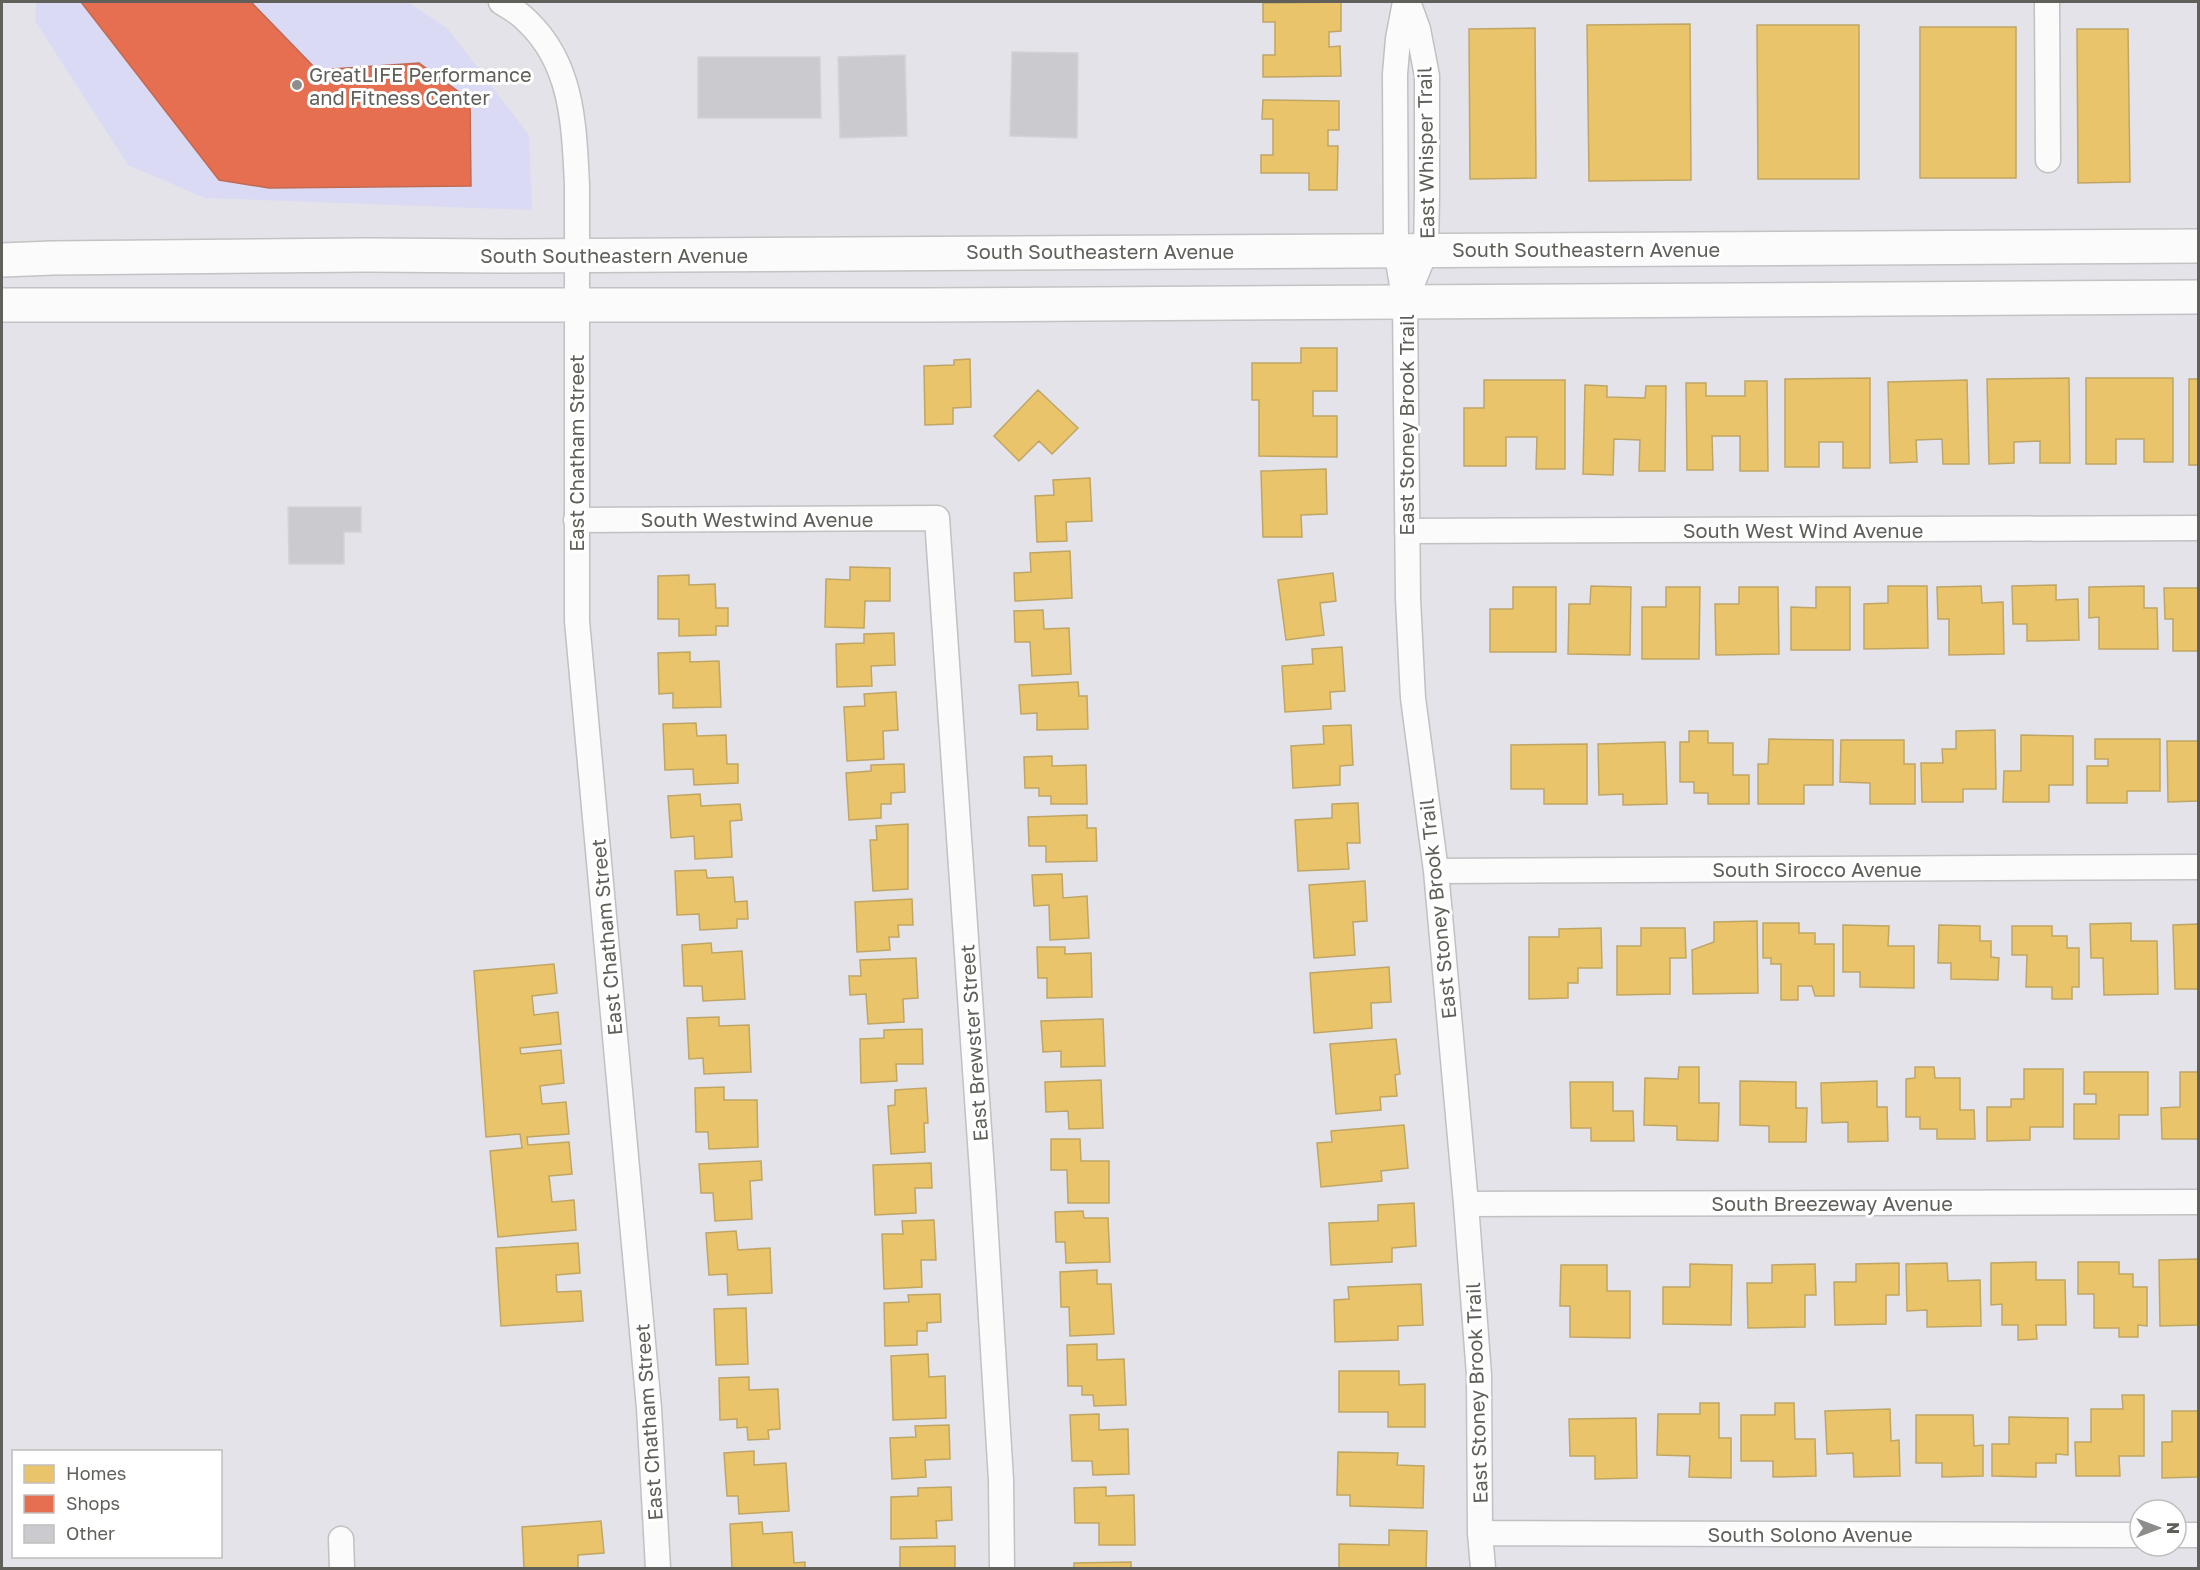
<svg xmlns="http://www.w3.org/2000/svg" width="2200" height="1570" viewBox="0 0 2200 1570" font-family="'Golos Text',sans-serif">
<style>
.commercial{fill:#dbdaf4}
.homes{fill:#e9c46a;stroke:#c0a665;stroke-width:1.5}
.shops{fill:#e76f51;stroke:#bf6a53;stroke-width:1.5}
.building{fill:#cbcbcf;stroke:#d2d2d8;stroke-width:1.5}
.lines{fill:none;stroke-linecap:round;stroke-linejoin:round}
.street-casing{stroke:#c2c0c1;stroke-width:27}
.secondary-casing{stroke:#c3c3c3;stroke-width:36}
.street{stroke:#fbfbfc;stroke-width:24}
.secondary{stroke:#fbfbfc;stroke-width:33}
.poi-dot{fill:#8e8d8b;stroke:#fff;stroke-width:2}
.labels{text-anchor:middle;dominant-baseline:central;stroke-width:6;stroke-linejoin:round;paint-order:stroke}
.poi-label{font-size:20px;fill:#615f59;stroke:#fff;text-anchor:start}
.street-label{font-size:20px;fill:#615f59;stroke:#fff}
</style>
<rect width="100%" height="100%" fill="#e3e3e9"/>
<path class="commercial" d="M36 2H408L448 29 529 135 532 210 205 198 128 165 35 21Z"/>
<path class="homes" d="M1341 2V31L1329 32V47L1340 46 1341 76 1263 77V55H1275V22H1263V3Z
M1690 24 1691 180 1589 181 1587 25Z
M1757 25H1859V179H1758Z
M1920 27H2016V178H1920Z
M1535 28 1536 178 1470 179 1469 29Z
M2077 29H2128L2130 182 2078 183Z
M1263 100 1339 101V130H1328V146H1338L1337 190H1309V173H1261V155H1273V119H1262Z
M1301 348H1337V391H1313V416H1337V457L1259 456V400H1252V363H1301Z
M970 359 971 407 953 408V424L925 425 924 366 954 365V360Z
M1870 378V468H1843V442H1819V467H1785V379Z
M2069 378 2070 463H2040V441L2014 442V463L1989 464 1987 379Z
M2086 378H2173V462H2144V439H2116V464H2086Z
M2189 379H2198V465H2189Z
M1484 380H1565V469H1536L1537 437H1506V466H1464V408H1484Z
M1967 380 1969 464H1943L1942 439 1916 440 1917 462 1890 463 1888 382Z
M1745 381H1767L1768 471H1740V436H1712L1713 470H1687L1686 383H1706V396H1745Z
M1585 385 1607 386V397L1645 398 1646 386H1666L1665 471H1639L1640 440 1614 439 1613 475 1583 474Z
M1038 390 1078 428 1052 454 1039 441 1019 461 994 436Z
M1326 469 1327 514 1301 515 1302 537H1263L1261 471Z
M1090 478 1092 521 1066 522 1067 541 1037 542 1035 496 1054 495 1053 480Z
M1070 551 1072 598 1015 601 1014 573 1031 572 1030 553Z
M850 567 890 568V601H865L864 628 825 627 826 579 850 580Z
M1333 573 1336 601 1320 603 1324 635 1286 640 1278 580Z
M689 575V585L715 584 716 608H728V626H716V635L679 636V619H658V576Z
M2056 585V600L2078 599 2079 640 2027 641V624H2013L2012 586Z
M1591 586 1631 587 1630 655 1568 654 1569 604H1590Z
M1888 586H1927L1928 648 1864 649V604L1888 603Z
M1981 586 1982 603 2003 602 2004 654 1949 655V619H1938L1937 587Z
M2144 586V608H2157L2158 649H2099V617L2089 618V587Z
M1513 587H1556V652H1490V609H1513Z
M1666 587H1700L1699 659H1642V607H1666Z
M1739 587H1778L1779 654 1716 655 1715 604H1739Z
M1816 587H1850V650H1791V607L1816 608Z
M2164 588H2198V665V651H2173V619H2165Z
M1043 610 1044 629 1069 628 1071 674 1032 676 1030 642H1015L1014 611Z
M894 633 895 665 871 666 872 686 837 687 836 644 864 643V634Z
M1342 647 1345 691 1330 692 1331 709 1285 712 1282 666 1313 664 1312 649Z
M690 652V662L719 661 721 707 673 708V693L659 694 658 653Z
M1078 682 1079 696H1087L1088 729 1037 730V713L1021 714 1019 685Z
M896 692 898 730 883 731 884 759 847 761 844 707 865 706 864 694Z
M696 723 697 736 726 735 727 764H738V783L694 785 693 769 665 770 663 724Z
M1351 725 1353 765 1340 766V785L1293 788 1291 746 1324 744 1323 726Z
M1995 730 1996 789H1963V802H1922L1921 763H1943L1942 749H1956V731Z
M1689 731H1708V743H1733V775H1749V804H1708V793H1694V782H1680V742H1689Z
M2021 735 2073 736V785H2049V802H2003L2004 771H2021Z
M1769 739 1833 740V785H1804V804H1758V764H1768Z
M2095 739H2160V791H2127V803H2087V766H2108V759H2095Z
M1841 740H1904V764H1915V804H1870V783L1840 782Z
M2167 741H2198V801L2168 802Z
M1665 742 1667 804 1623 805V794L1599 795 1598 744Z
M1587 744V804H1544V789H1511V745Z
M1052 756V766L1086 765 1087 804H1051V796H1039V788H1025L1024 757Z
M904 764 905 792 891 793V804H881V818L849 820 846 773 871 771V765Z
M700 794 701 806 740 804 742 820 730 821 732 857 695 859 694 836 671 838 668 796Z
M1358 803 1360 843H1347L1349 869 1298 871 1295 820 1332 818V804Z
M1087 815V828H1096L1097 861 1046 862V846H1029L1028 817Z
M908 824V889L873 891 870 840H877L876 826Z
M706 870 707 878 733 877 735 902 747 901 748 919H737V928L700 930 699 914 677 915 675 871Z
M1062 874 1063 898 1087 896 1089 938 1050 940 1049 905 1034 906 1032 875Z
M1365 881 1367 921 1353 922 1355 955 1314 958 1309 885Z
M912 899 913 925H898L899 937H889L890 950 857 952 855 902Z
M1757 921 1758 993 1693 994 1692 950 1714 942V922Z
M1763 923H1799V933H1815V944H1834V996H1815L1812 986H1798V1000H1781V964H1771V958H1763Z
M2131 923V941H2157L2158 994 2104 995 2103 958H2091L2090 924Z
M2198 924V989H2175L2173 925Z
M1843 925 1889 926 1888 946H1914V988L1860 987V972H1843Z
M1939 925 1980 926V941H1991V957L1999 958 1998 980 1951 979V963H1938Z
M2012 926H2052V936H2067V948H2079V987H2072V999H2052V987H2026L2027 955H2012Z
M1601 928 1602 968H1578V983H1568V998L1529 999V937H1559V929Z
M1641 928H1685L1686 958H1670V994L1617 995V946H1641Z
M711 943 712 953 742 951 745 999 703 1001 702 986H684L682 945Z
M1037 947H1065V954L1091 953 1092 997 1047 998V978H1038Z
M916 958 918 998 903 999 904 1022 868 1024 866 994 850 995 849 976H861L860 960Z
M554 964 557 993 532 996 534 1015 558 1012 561 1044 520 1048 521 1054 561 1050 564 1083 540 1086 542 1104 566 1102 569 1134 527 1137 528 1145 569 1142 572 1174 549 1176 552 1202 574 1200 576 1230 498 1237 490 1151 522 1148 520 1134 486 1137 474 971Z
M1389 967 1391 1002 1371 1003 1372 1028 1314 1033 1310 973Z
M719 1017V1026L749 1025 751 1072 704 1074 703 1058 689 1059 687 1018Z
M1103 1019 1105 1066 1061 1067V1051L1043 1052 1041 1021Z
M922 1029 923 1064H896L897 1081 861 1083 860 1039 884 1038V1030Z
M1396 1039 1400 1074 1395 1075 1397 1096 1380 1097 1381 1110 1336 1114 1330 1044Z
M1679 1067H1699V1103H1719L1718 1141 1677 1140V1126L1644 1125 1645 1078 1678 1079Z
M1915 1067H1934L1935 1078H1960V1110H1974L1975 1139H1937V1129H1920V1117H1906V1079L1915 1078Z
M2024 1069H2063V1127H2030V1140L1987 1141V1107H2011V1099H2024Z
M2084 1072H2148V1115H2119V1139H2074V1104H2096V1094H2084Z
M2180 1072H2198V1139H2162L2161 1108 2180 1107Z
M1101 1080 1103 1128 1069 1129 1068 1111 1046 1112 1045 1082Z
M1740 1081 1796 1082V1108H1807L1806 1142H1769V1126L1740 1125Z
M1877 1081V1107H1887L1888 1141 1848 1142V1122L1822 1123 1821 1083Z
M1570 1082H1613V1111H1633L1634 1141H1591V1128H1571Z
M724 1087V1100H757L758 1147 709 1149 708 1132H696L695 1088Z
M926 1088 928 1123H924L925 1152 891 1154 888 1106 895 1105V1090Z
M1404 1125 1408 1168 1381 1171 1382 1181 1321 1187 1317 1143 1332 1142 1331 1131Z
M1051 1139H1080L1081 1161H1109V1203H1068L1067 1170H1051Z
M761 1161 762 1180 750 1181 752 1219 715 1221 713 1193H701L699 1164Z
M931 1163 932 1188H915L916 1213 875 1215 873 1165Z
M1414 1203 1416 1246 1392 1248V1262L1331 1265 1329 1223 1378 1221V1205Z
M1083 1211 1084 1218H1108L1110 1262 1066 1263 1065 1242H1056L1055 1212Z
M934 1220 936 1260H921L922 1287 884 1289 882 1234H903L902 1221Z
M736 1231 738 1250 770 1248 772 1293 728 1295 727 1274 709 1275 706 1233Z
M578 1243 580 1273 556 1275 557 1292 581 1291 583 1321 501 1326 496 1248Z
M2198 1259V1325L2160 1326 2159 1260Z
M2036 1262V1280H2065L2066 1325H2036L2037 1339 2018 1340V1325H2002V1304L1991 1305V1263Z
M2078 1262H2119V1274H2133V1287H2147V1326L2138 1325V1337H2119V1328H2094V1294H2078Z
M1899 1263V1295H1886V1324L1835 1325 1834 1282H1856V1264Z
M1947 1263 1948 1281 1980 1280 1981 1326 1927 1327V1310L1907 1311 1906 1264Z
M1690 1264 1732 1265 1731 1325 1663 1324V1287H1690Z
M1815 1264 1816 1295H1805V1327L1748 1328 1747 1283H1772V1265Z
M1561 1265H1607V1291H1630V1338L1570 1337V1306H1560Z
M1097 1270V1284H1111L1114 1334 1070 1336 1069 1307H1061L1060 1272Z
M1421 1284 1423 1325 1398 1326V1340L1335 1342 1334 1300 1349 1299 1348 1287Z
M940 1294 941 1322 927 1323V1331H917V1345L885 1346 884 1303 909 1302 908 1295Z
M746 1308 748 1364 716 1365 714 1309Z
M1097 1344V1360L1124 1359 1126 1405 1094 1406 1093 1395H1082V1386H1068L1067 1345Z
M928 1354 929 1377 945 1376 946 1418 893 1420 891 1356Z
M1339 1371H1399V1385L1425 1384V1427H1388V1412H1339Z
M749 1377V1390L778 1389 780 1429 768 1430 769 1439 748 1440 747 1427 737 1428V1419L720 1420 719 1378Z
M2122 1395H2144V1456H2119L2120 1476H2076L2075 1442H2091V1409H2123Z
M1700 1403H1719V1438H1731V1478L1689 1477 1690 1456 1657 1455 1658 1414H1700Z
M1775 1403H1794L1795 1439H1815L1816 1476 1773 1477V1461H1741V1415H1775Z
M1890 1409 1891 1441 1899 1440 1900 1476 1854 1477 1853 1453 1827 1454 1825 1411Z
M2172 1411H2198V1477L2162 1478V1442H2172Z
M1099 1414V1430L1128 1429 1129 1474 1093 1475 1092 1461H1072L1070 1415Z
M1916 1415H1973L1974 1446 1983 1445V1476L1942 1477V1463H1916Z
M2009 1417 2068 1418V1455L2056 1454V1463H2036V1477L1992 1476V1444H2009Z
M1636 1418 1637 1478 1595 1479V1456H1570L1569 1419Z
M949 1425 950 1459 925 1460 926 1477 892 1479 890 1438 916 1437 915 1426Z
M754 1451V1465L786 1463 789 1511 739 1514 738 1496H727L724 1453Z
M1338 1452 1398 1453 1397 1465 1424 1466 1423 1508 1350 1506V1495H1337Z
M951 1487 952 1520 936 1521 937 1538 891 1539V1497L918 1496V1488Z
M1106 1487V1496L1134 1495 1135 1545H1099V1523H1075L1074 1488Z
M601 1521 604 1553 578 1555V1568H524L522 1527Z
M762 1522 763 1534 792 1532 794 1563 805 1562V1568H732L730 1524Z
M1389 1530 1427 1531 1426 1568H1339V1544L1389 1545Z
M955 1546V1568H900V1547Z
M1131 1562V1568H1074V1563Z"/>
<path class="shops" d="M81 2H251L317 70 419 63 470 100 471 186 269 188 219 180Z"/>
<path class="building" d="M1012 52 1078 53 1077 138 1010 136Z
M905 55 907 136 840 138 838 57Z
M698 57H820L821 118H698Z
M288 507H361V532H344V564H289Z"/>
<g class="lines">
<g class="street-casing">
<path id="street" d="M501 2C510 8 520 13 527 21 573 64 574 126 577 185V621L649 1408 658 1568
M1405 2 1398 39 1395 74 1396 250 1405 302 1408 599 1413 698 1436 871 1466 1204 1479 1375 1480 1533 1483 1568
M2047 2 2048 160
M1405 302 1426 250 1427 196V76L1418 29 1408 2
M576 520 937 518 983 1186 1001 1480 1002 1568
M1407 531 2198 528
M1436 871 2198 867
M1466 1204 2198 1202
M1480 1533 2140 1535
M2176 1535H2198
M341 1539 342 1568"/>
</g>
<g class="secondary-casing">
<path id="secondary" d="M2 260 53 258 366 255 501 256 2198 246
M2 305H925L2198 297"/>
</g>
<use href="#street" class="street"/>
<use href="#secondary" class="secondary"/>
</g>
<circle class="poi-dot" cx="297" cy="85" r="6"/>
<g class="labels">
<g class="poi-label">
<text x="309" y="74">GreatLIFE Performance<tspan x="309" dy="23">and Fitness Center</tspan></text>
</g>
<g class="street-label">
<text transform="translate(1425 153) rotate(-91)">East Whisper Trail</text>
<text x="1586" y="249">South Southeastern Avenue</text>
<text x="1100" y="251">South Southeastern Avenue</text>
<text x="614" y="255">South Southeastern Avenue</text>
<text transform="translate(1406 425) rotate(-90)">East Stoney Brook Trail</text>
<text transform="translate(576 453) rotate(-90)">East Chatham Street</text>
<text x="757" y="519">South Westwind Avenue</text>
<text x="1803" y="530">South West Wind Avenue</text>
<text x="1817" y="869">South Sirocco Avenue</text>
<text transform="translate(1437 909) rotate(-96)">East Stoney Brook Trail</text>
<text transform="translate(606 937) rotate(-95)">East Chatham Street</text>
<text transform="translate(973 1043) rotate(-94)">East Brewster Street</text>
<text x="1832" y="1203">South Breezeway Avenue</text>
<text transform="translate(1476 1393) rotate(-92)">East Stoney Brook Trail</text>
<text transform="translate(648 1422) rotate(-94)">East Chatham Street</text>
<text x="1810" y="1534">South Solono Avenue</text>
</g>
</g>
<rect width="2200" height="1570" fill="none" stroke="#615f59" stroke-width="6"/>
<rect x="12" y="1450" width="210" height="108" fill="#ffffff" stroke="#c0bfbd" stroke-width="1.5"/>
<rect x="24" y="1465" width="30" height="18" fill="#e9c46a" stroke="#c0bfbd" stroke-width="1.5"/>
<text x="66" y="1480" font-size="18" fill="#615f59">Homes</text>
<rect x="24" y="1495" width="30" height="18" fill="#e76f51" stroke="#c0bfbd" stroke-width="1.5"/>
<text x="66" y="1510" font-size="18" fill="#615f59">Shops</text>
<rect x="24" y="1525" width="30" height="18" fill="#cbcbcf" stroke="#c0bfbd" stroke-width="1.5"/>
<text x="66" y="1540" font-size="18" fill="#615f59">Other</text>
<g transform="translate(2158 1528) rotate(90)"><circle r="28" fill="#ffffff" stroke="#c0bfbd" stroke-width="1.5"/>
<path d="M0-4.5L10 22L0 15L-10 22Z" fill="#8e8d8b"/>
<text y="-9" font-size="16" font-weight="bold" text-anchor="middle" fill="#615f59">N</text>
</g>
</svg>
